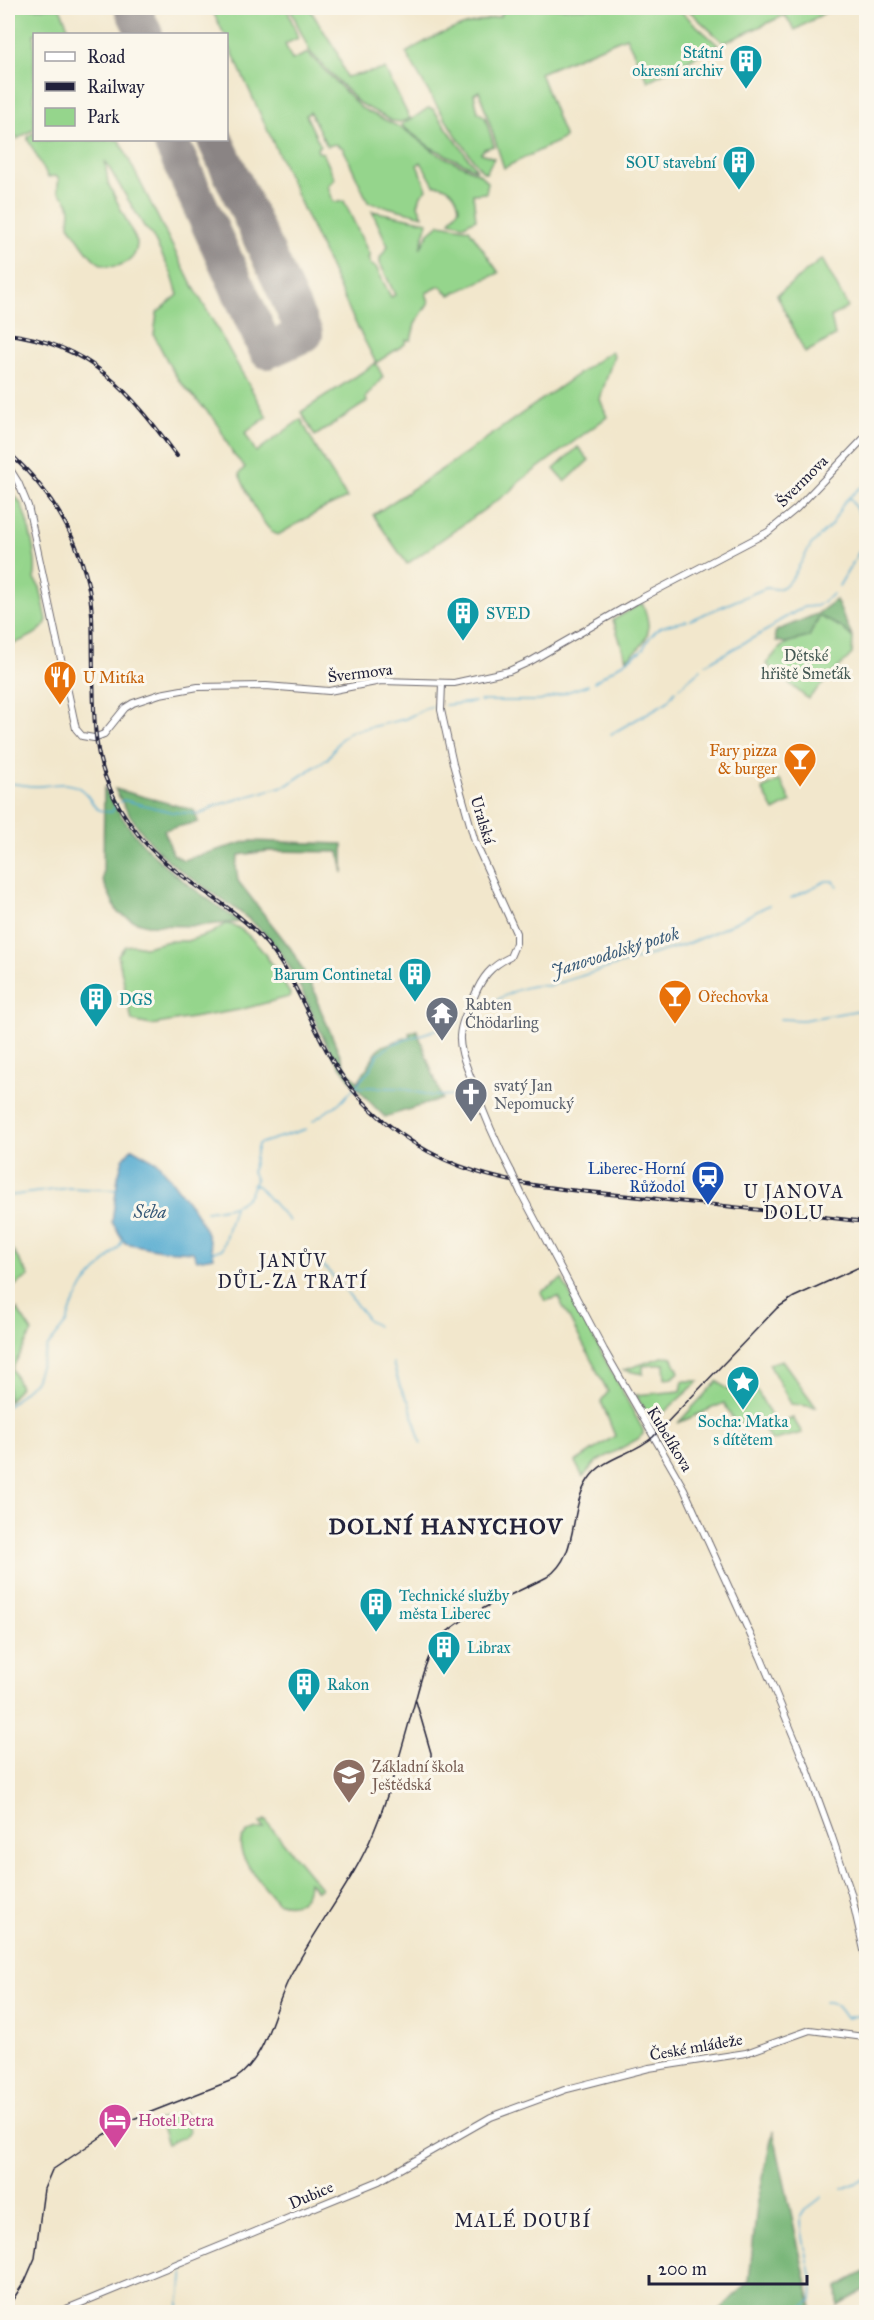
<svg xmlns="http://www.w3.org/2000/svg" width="874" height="2320" viewBox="0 0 874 2320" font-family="'IM FELL Great Primer',serif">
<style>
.green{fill:#95d58c;stroke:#5c7c64;stroke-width:1.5}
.forest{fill:#78b678;stroke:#4d6c5a;stroke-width:1.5}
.water{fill:#53aad0;stroke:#3a6686;stroke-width:1.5}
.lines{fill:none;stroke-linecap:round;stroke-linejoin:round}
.stream{stroke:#53aad0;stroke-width:1.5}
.runway{stroke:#8a8484;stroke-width:36}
.tertiary-casing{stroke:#6b676e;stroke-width:8}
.tertiary{stroke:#fff;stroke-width:6}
.tram{stroke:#22223b;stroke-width:1.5}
.rail-casing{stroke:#22223b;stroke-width:4}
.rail{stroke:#fbf7ec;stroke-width:1.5;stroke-dasharray:4.5;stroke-linecap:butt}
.tertiary-bridge-casing{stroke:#6b676e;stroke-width:8;stroke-linecap:butt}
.tertiary-bridge{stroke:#fff;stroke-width:6}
.labels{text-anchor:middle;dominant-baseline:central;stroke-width:6;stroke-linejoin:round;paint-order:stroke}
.culture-label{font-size:16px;fill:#0d838f;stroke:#fbf7ec;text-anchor:start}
.street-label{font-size:16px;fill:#22223b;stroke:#fbf7ec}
.park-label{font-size:16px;fill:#445853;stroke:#fbf7ec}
.food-label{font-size:16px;fill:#c56008;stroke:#fbf7ec;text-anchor:start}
.worship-label{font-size:16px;fill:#5b616d;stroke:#fbf7ec;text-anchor:start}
.transit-label{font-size:16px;fill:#164399;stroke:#fbf7ec;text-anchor:end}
.education-label{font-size:16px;fill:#785e54;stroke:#fbf7ec;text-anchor:start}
.hotel-label{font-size:16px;fill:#b23c85;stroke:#fbf7ec;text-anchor:start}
.water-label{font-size:18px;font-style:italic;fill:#365877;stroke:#fbf7ec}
.neighbourhood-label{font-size:18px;letter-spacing:1.5px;fill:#22223b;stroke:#fbf7ec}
.district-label{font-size:22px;font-weight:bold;letter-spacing:1.5px;fill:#22223b;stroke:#fbf7ec}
</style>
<rect width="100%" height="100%" fill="#fbf7ec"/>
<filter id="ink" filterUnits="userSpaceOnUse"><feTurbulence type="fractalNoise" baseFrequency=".0167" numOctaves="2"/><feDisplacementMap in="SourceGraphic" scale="12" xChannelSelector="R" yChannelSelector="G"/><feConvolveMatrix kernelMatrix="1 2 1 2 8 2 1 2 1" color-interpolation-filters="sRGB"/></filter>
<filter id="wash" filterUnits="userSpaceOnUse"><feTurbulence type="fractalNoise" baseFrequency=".008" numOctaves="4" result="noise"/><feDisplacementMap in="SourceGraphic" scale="24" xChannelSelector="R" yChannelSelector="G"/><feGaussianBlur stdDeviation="1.35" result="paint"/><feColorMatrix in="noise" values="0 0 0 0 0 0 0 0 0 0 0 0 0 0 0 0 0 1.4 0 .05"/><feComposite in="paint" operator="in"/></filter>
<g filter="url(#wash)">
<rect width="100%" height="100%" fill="#f2e7cc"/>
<path class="green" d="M8 8H60L71 34H34V129L17 139 8 120Z
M211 8H287L298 38 285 44 292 60 308 53 361 108 405 130 438 154 478 173 488 182 486 193 473 194 476 219 464 225 450 221 459 208C457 194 449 184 434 185L421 162 417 165 427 189 421 195 418 205 423 216 368 202 343 148 336 144 327 146 310 112 306 115 320 145 317 149 318 152 323 153 335 179 328 186 333 201 337 202 344 201 370 256 368 258 371 265 376 267 391 297 395 295 380 263V258L388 246 372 211 428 222 420 249 429 233 440 224 469 229 499 273 450 295 440 286 426 293 429 302 415 324 411 340H406L405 344 376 363 352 316 227 41 226 34H224Z
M290 8H309L336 50 346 77 385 69 409 117 412 119 428 108 433 109 477 170 430 147 401 125 410 119 400 122 392 121 359 103 310 52Z
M504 8H677L718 45 648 81 626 37 540 73 565 138 504 168 479 91 474 94 478 112 485 117 494 146 484 149 481 153 494 158 486 173 482 171C453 134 429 94 406 53 441 30 461 26 501 16Z
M686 8H833L795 30 785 15 724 43Z
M34 132V140H119L187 275 267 417 245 433 256 452 301 419 316 448 347 498 321 510 278 535C262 530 246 489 239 474L245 467 233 454 216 421 180 382 171 368 154 335 157 313 178 295 172 275 151 233 145 228 105 161 108 183 137 242C137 252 133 260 123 264 96 276 83 244 69 225 69 218 71 210 69 205 64 191 54 198 59 180L56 176 48 177 28 140V137Z
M822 259 848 307 831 317 835 336 805 353 777 295Z
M611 351 614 355 600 399 607 417 519 482 512 490 407 564 373 515 447 466Z
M376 363 383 377 366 397 367 402 315 436 301 412Z
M578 447 589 460 565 482 554 469Z
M8 491C13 494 18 499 21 504 28 521 39 563 34 579L40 587 47 620C43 634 20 641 8 646Z
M642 603C654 630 649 643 626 659L613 620Z
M819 616 841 627 853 638 852 654 808 699 766 664C772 658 779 646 787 643 806 633 810 641 819 616Z
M780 780 791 802 774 811 762 789Z
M225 924C250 923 279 975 290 994L289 997 239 1010 151 1025 132 1021 118 955 125 946 134 945 145 947 169 941H187L212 933Z
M8 1243 29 1276 8 1290Z
M562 1279 643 1430V1434L638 1439 596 1462 583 1477 575 1462 615 1436 601 1401 608 1392 558 1297 545 1301 541 1292Z
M17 1309 32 1332 12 1369 20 1387 8 1402V1316Z
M662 1357H672L679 1372 673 1378 665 1379 664 1364 643 1366V1374L624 1370Z
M782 1360 816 1407 791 1404 769 1364Z
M745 1368 772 1418 778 1424 793 1418 802 1433 771 1441 756 1416 736 1425 724 1403 678 1423 717 1381 728 1390 739 1378 737 1371Z
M683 1381H699L654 1421 649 1419 636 1395 681 1391Z
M265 1820 321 1888 317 1891 309 1882C309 1900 294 1909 277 1902 262 1883 211 1834 264 1828L260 1823Z
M184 2112 189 2131 184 2137 167 2144 158 2120Z"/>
<path class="forest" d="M836 600 853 638 841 627 819 616 809 637 785 643 776 641 775 633 778 630 817 614Z
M104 787C140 855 179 878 240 922L194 926 147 925 134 921 118 913 103 881Z
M115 789 194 810 198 822 164 830 173 854 183 860 249 841 343 844V873L339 852 268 851 239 855 236 865 238 881 291 949 317 996V1001L347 1071 358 1082 380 1047 410 1036 409 1033 417 1030 442 1099 385 1117C362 1095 341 1072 326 1043 308 1008 296 969 270 939 243 910 208 891 176 867 150 846 130 819 115 789Z
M773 2131 813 2312H718L749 2281 757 2205Z
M866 2271V2289L838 2306 837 2287Z"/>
<path class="water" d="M132 1148 157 1162 167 1174 194 1210 206 1231 214 1257 197 1260 193 1252 161 1250 125 1243 112 1222 118 1177 123 1159Z"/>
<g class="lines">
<path class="stream" d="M866 483V482
M849 497 866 526
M839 586 866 540
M690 620 766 588 777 589 783 587 791 580 811 545 832 524 844 502 861 487
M643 649C655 625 661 626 687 621
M706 664 769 629 779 621 804 607 817 606 833 594
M594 682 641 651
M679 688 701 669
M480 701H540L588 685
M445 705 475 702
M611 734 667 702 675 691
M8 783C18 784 30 787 41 786 55 785 71 780 83 791 96 802 90 812 112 812L116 804
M120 802 123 800 172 812 200 814 218 805 287 785 328 758 340 740 349 732 405 719 426 708 435 706
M791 898 826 881H833L838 886
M469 1016C494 1003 519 982 548 986L687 944 726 927 769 905
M780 1019 803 1020 866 1009
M356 1087 401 1088 432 1096 461 1095
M313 1121 342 1101 370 1070 378 1054 393 1044 459 1022
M252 1184 258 1186 289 1221
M8 1196 68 1188 117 1190
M206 1211C223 1208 239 1209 250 1193 253 1188 252 1185 256 1180L252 1172 258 1144 306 1129
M213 1252 222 1249 234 1207
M319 1261 343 1287 368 1320 377 1326
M393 1363 400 1387 409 1402 421 1444
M8 1406 35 1381 47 1347 67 1322 72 1307 84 1285 119 1247 123 1239
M824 2002C835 2000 840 2010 846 2018L866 2014
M842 2189 866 2179
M178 2312 185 2265
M797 2312 812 2300C816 2273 800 2245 801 2216L805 2210 822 2197"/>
<path class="runway" d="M132 8 145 34
M170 140 267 351 305 334 215 140"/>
</g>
</g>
<g filter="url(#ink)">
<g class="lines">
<g class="tertiary-casing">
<path id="tertiary" d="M8 466 18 482 28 506 76 729 82 736 94 738 104 734 125 708 133 703 160 694 198 687 266 686 329 691 381 681 454 683 509 671 531 661 636 601 768 532 796 509 866 436
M442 684 441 710 453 764 475 842 516 933V943L510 957C491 966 482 977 474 997 468 1009 461 1022 460 1036 459 1051 467 1067 472 1081 483 1112 495 1141 511 1171
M521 1193 604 1350 684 1489 761 1658 806 1766 832 1837 851 1893 866 1959
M866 2030 864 2037 866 2045
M59 2312 379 2181 491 2117 567 2089 649 2068 746 2053 810 2030 864 2037"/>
</g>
<use href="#tertiary" class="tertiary"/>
<path class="tram" d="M400 1761 406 1770C420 1776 432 1770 431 1753L416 1701
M8 2307 25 2281 35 2258 44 2189 52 2170 104 2135 128 2121 235 2079C267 2057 272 2014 288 1981 314 1929 352 1885 374 1831 391 1790 402 1747 414 1705 420 1684 425 1659 438 1641 459 1615 517 1593 547 1577 580 1555 568 1510 588 1480 604 1456 633 1455 653 1437L777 1308 794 1297 866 1264"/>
<g class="rail-casing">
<path id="rail" d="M8 334C91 344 130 392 177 456
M8 452C47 487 76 532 88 584 94 611 92 641 93 669 94 699 93 730 100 760 111 804 140 844 176 871 204 892 235 910 259 935 304 981 314 1048 358 1096 443 1189 542 1186 658 1199 728 1206 797 1214 866 1222"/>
</g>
<use href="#rail" class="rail"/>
<g class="tertiary-bridge-casing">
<path id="tertiary-bridge" d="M511 1171 521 1193"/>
</g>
<use href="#tertiary-bridge" class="tertiary-bridge"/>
</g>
</g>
<defs>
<g id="building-pin" transform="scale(1.725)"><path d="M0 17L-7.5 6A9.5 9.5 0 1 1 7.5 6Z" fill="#0f9aa8" stroke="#fbf7ec"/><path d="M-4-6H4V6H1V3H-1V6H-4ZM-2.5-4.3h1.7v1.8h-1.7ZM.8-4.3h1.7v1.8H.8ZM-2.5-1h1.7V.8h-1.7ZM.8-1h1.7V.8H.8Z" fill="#fff"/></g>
<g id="restaurant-pin" transform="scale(1.725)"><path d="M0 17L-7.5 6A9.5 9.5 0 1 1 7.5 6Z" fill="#e8710a" stroke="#fbf7ec"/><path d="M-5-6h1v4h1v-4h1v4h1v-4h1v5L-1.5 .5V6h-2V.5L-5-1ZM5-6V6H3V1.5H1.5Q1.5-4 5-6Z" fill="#fff"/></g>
<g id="bar-pin" transform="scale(1.725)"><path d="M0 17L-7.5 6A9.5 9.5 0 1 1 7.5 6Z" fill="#e8710a" stroke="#fbf7ec"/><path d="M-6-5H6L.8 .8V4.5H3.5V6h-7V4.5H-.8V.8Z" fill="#fff"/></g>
<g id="temple-pin" transform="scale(1.725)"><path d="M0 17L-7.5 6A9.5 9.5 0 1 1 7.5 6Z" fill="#6b7280" stroke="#fbf7ec"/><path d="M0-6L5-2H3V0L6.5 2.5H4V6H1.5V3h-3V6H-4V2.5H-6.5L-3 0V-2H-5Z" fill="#fff"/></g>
<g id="church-pin" transform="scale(1.725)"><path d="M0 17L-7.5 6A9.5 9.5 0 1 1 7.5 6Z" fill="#6b7280" stroke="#fbf7ec"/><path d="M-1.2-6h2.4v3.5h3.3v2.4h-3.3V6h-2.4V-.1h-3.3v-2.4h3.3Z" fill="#fff"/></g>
<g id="station-pin" transform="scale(1.725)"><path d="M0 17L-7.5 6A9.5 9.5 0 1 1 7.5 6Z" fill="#1a4fb4" stroke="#fbf7ec"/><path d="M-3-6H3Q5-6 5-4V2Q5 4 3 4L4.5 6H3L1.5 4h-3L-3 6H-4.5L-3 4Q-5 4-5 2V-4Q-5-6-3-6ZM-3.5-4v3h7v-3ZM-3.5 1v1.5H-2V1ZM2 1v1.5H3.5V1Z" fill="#fff"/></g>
<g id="sight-pin" transform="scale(1.725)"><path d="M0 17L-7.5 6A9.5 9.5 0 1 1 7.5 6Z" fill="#0f9aa8" stroke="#fbf7ec"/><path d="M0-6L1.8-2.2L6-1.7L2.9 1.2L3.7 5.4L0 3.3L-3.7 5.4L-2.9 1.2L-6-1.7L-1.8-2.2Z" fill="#fff"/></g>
<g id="school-pin" transform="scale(1.725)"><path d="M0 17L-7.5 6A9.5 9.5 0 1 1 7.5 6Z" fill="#8d6e63" stroke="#fbf7ec"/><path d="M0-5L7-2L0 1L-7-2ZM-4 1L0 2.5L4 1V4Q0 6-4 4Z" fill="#fff"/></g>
<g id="hotel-pin" transform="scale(1.725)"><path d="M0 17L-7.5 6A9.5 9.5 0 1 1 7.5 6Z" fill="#d1479c" stroke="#fbf7ec"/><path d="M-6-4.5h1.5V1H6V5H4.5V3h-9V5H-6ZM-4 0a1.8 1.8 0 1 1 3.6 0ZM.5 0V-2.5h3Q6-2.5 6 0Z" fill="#fff"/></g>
</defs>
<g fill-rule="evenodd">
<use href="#building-pin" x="746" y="61"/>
<use href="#building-pin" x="739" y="162"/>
<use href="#building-pin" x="463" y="613"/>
<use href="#restaurant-pin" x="60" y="677"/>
<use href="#bar-pin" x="800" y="759"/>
<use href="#building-pin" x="415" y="974"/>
<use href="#bar-pin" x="675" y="996"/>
<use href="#building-pin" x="96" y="999"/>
<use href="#temple-pin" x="442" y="1013"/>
<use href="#church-pin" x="471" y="1094"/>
<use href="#station-pin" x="708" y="1177"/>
<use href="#sight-pin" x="743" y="1382"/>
<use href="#building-pin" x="376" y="1604"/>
<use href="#building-pin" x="444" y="1647"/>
<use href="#building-pin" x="304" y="1684"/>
<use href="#school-pin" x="349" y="1775"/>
<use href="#hotel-pin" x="115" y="2120"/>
</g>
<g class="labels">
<g class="culture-label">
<text x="723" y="52" text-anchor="end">Státní<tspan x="723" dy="18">okresní archiv</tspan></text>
<text x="716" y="162" text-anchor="end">SOU stavební</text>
<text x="486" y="613">SVED</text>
<text x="392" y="974" text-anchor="end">Barum Continetal</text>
<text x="119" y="999">DGS</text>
<text x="743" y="1421" text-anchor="middle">Socha: Matka<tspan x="743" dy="18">s dítětem</tspan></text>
<text x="399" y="1595">Technické služby<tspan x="399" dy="18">města Liberec</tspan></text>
<text x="467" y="1647">Librax</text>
<text x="327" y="1684">Rakon</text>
</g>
<g class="street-label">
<text transform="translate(802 481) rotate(-45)">Švermova</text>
<text transform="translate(360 673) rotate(-7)">Švermova</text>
<text transform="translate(483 820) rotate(73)">Uralská</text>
<text transform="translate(670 1439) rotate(59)">Kubelíkova</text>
<text transform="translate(696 2047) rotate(-10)">České mládeže</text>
<text transform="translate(311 2195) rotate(-23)">Dubice</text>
</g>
<g class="park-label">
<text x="806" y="655">Dětské<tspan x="806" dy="18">hřiště Smeťák</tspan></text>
</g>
<g class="food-label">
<text x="83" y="677">U Mitíka</text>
<text x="777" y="750" text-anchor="end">Fary pizza<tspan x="777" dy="18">&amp; burger</tspan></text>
<text x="698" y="996">Ořechovka</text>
</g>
<g class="worship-label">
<text x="465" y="1004">Rabten<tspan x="465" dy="18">Čhödarling</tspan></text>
<text x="494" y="1085">svatý Jan<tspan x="494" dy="18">Nepomucký</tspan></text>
</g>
<g class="transit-label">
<text x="685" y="1168">Liberec-Horní<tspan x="685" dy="18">Růžodol</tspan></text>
</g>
<g class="education-label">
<text x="372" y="1766">Základní škola<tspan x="372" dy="18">Ještědská</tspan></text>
</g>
<g class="hotel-label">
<text x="138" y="2120">Hotel Petra</text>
</g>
<g class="water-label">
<text transform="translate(615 952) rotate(-17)">Janovodolský potok</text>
<text x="150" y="1212">Seba</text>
</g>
<g class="neighbourhood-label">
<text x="794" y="1192">U JANOVA<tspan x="794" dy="21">DOLU</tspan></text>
<text x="293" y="1261">JANŮV<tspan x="293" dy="21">DŮL-ZA TRATÍ</tspan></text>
<text x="523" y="2221">MALÉ DOUBÍ</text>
</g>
<g class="district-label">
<text x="446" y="1526">DOLNÍ HANYCHOV</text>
</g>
</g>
<rect width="874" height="2320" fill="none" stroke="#fbf7ec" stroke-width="30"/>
<rect x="33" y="33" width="195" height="108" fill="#fbf7ec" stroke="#a4a2a5" stroke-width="1.5"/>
<rect x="45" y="52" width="30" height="9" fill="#ffffff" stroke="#a4a2a5" stroke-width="1.5"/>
<text x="87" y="63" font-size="18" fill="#22223b">Road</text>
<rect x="45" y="82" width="30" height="9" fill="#22223b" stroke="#a4a2a5" stroke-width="1.5"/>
<text x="87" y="93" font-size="18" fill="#22223b">Railway</text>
<rect x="45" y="108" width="30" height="18" fill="#95d58c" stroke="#a4a2a5" stroke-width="1.5"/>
<text x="87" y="123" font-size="18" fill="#22223b">Park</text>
<path d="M649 2275v9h158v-9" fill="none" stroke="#22223b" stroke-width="3"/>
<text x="658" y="2275" font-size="18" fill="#22223b" stroke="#fbf7ec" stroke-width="4.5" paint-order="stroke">200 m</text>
</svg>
